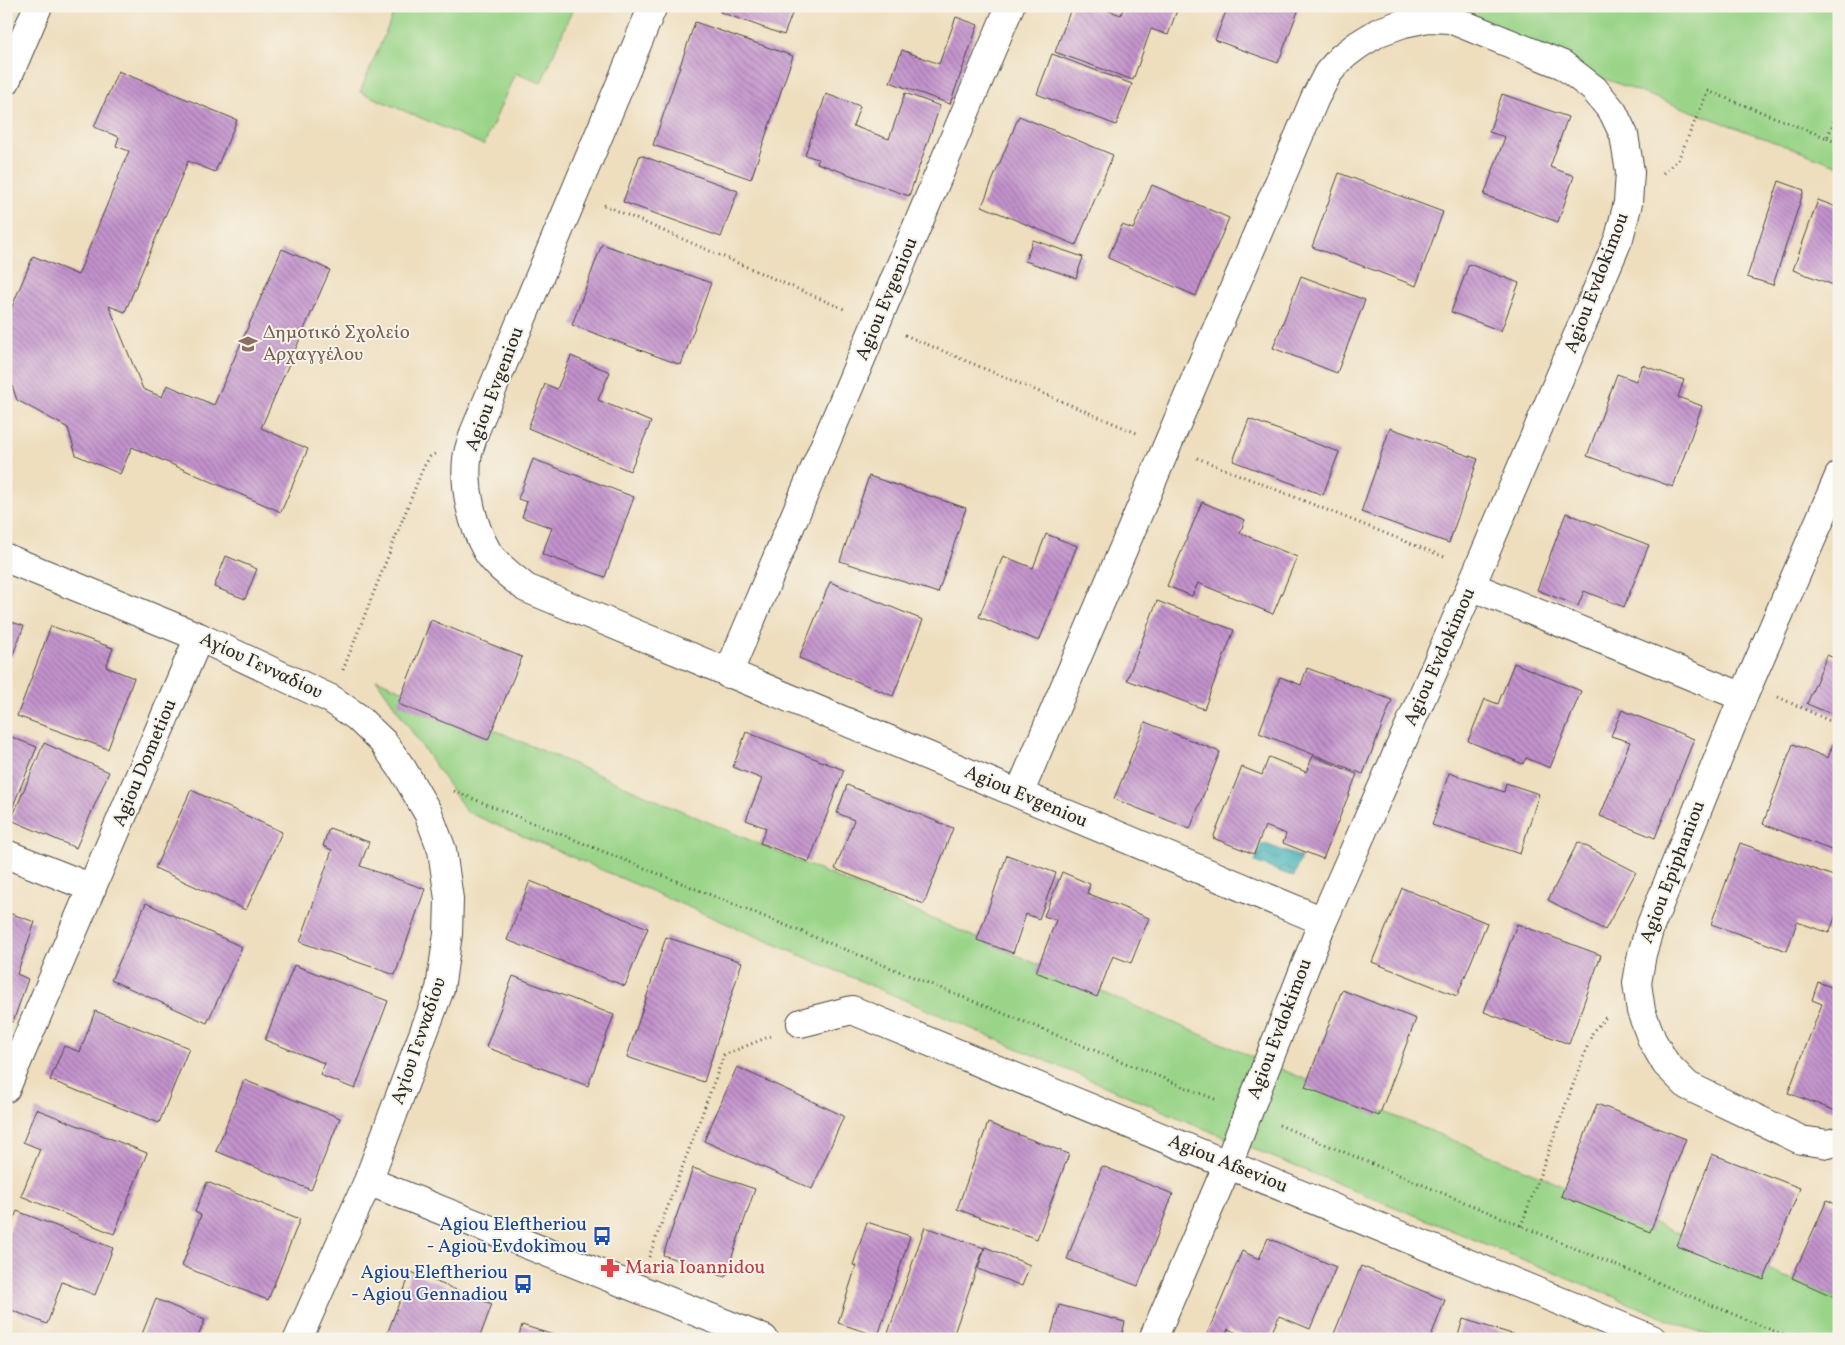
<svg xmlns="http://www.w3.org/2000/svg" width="1845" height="1345" viewBox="0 0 1845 1345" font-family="Vollkorn,serif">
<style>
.green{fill:#9ad488;stroke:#62805a}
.water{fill:url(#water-waves);stroke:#366e72}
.building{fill:url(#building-back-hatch)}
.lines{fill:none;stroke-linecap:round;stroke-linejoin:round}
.minor-casing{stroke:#484641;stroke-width:30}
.tertiary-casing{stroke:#484641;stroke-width:30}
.path{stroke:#484641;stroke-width:3;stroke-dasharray:1 4;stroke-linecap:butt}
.minor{stroke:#fff;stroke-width:28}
.tertiary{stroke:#fff;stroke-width:28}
.labels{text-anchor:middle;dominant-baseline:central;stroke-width:4;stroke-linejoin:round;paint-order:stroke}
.street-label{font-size:19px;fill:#2b2b2b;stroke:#f7f3e8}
.education-label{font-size:19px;fill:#785e54;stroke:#f7f3e8;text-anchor:start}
.transit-label{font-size:19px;fill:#164399;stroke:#f7f3e8;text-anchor:end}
.health-label{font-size:19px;fill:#be3a42;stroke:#f7f3e8;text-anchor:start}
</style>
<defs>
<pattern id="water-waves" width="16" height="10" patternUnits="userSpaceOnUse" patternTransform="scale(1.25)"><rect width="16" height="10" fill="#41b1b9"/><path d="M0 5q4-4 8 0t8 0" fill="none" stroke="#379097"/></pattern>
<pattern id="building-back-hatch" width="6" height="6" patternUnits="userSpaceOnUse" patternTransform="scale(1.25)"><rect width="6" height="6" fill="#c292cc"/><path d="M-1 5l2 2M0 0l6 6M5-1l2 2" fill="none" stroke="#9e77a6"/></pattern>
</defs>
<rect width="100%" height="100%" fill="#f7f3e8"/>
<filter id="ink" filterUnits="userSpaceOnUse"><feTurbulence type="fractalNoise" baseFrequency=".02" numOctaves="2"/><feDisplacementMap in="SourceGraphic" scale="10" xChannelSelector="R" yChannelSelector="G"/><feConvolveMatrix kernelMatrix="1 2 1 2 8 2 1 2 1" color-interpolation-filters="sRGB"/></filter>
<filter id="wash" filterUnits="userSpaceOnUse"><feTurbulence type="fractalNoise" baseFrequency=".0096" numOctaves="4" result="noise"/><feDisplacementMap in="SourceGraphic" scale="20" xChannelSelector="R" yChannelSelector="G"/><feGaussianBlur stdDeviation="1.12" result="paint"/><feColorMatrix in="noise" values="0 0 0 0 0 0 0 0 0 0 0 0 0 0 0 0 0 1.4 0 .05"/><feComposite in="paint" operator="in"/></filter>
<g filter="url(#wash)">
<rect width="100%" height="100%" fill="#eedebe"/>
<path class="green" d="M397 6H574L541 83 515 73 484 145 360 92Z
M1427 6H1839V166L1514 45Z
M376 679 1297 1076 1839 1299V1339H1717L1219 1135 467 812Z"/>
<path class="water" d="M1262 843 1301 857 1294 877 1255 862Z"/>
<g id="blocks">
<path class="building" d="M722 6H795L784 35 720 12Z
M1072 6H1096L1121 15 1124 6H1166L1177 10 1168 35 1151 29 1133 80 1055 52Z
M1228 6H1300L1278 63 1215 40Z
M956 17 978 25 950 104 890 82 902 50 939 64Z
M695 22 793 56 751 179 653 145Z
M1052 54 1132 84 1116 125 1037 94Z
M118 71 237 120 215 172 188 161 125 312 109 306 143 389 162 397 167 385 214 405 282 249 330 270 261 428 308 449 281 512 132 447 120 474 76 455 68 428 17 400 10 380 6 378V321L33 256 78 275 129 151 116 146 119 137 94 127Z
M905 93 940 106 909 196 817 163 818 159 805 155 826 94 860 106 853 126 889 139Z
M1502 94 1568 117 1550 167 1574 176 1558 222 1484 195 1505 137 1489 132Z
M1019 116 1113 155 1076 245 982 206Z
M640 155 738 191 721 237 623 202Z
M1339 173 1443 212 1416 286 1312 247Z
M1779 181 1804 190 1773 285 1747 277Z
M1152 185 1229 218 1196 296 1108 258 1122 225 1133 229Z
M1818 200 1839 208V287L1793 270Z
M1033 240 1083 257 1076 278 1025 261Z
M602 244 711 283 681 365 572 325Z
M1469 264 1519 283 1501 331 1451 312Z
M1301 276 1365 300 1337 373 1273 348Z
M571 356 610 372 598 400 651 422 630 471 528 428 545 384 557 389Z
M1642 365 1684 380 1678 397 1702 406 1673 487 1587 456 1617 374 1636 381Z
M1249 419 1339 452 1323 495 1233 461Z
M1390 428 1478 459 1449 543 1361 512Z
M533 459 634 497 605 577 542 554 552 528 522 517 527 502 518 499Z
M869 476 966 508 938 593 840 561Z
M1202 502 1245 520 1240 533 1297 557 1273 614 1198 583 1192 596 1167 586Z
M1566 513 1649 545 1624 607 1584 591 1578 606 1537 590Z
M1046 534 1077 546 1039 641 979 617 1003 556 1033 568Z
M226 556 257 569 245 599 214 587Z
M830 582 923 620 893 696 799 658Z
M1157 601 1234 630 1204 709 1127 680Z
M6 620 24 626 12 657 6 654Z
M431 620 522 657 488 740 398 704Z
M51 626 113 648 106 667 134 678 108 749 17 716Z
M1827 655 1839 660V717L1807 704Z
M1514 663 1581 691 1550 768 1526 758 1523 764 1468 741 1485 699 1498 704Z
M1307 668 1392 700 1363 774 1259 733 1280 677 1301 685Z
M1622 710 1694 739 1655 838 1600 816 1630 742 1611 736Z
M1145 722 1220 752 1190 829 1114 799Z
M746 732 844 770 809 862 760 843 766 828 746 820 762 779 733 767Z
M6 735 37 747 9 816 6 815Z
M44 743 109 772 76 848 11 820Z
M1793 744 1828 758 1833 744 1839 746V853L1763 824Z
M1313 756 1357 774 1323 859 1283 843 1286 834 1265 826 1254 854 1213 838 1242 767 1262 775 1269 757 1306 772Z
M1449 773 1504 792 1506 783 1539 794 1520 854 1432 825Z
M847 785 953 828 924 904 835 869 854 820 837 813Z
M191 790 282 832 246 910 155 868Z
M329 828 369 842 360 866 425 889 395 975 300 942 332 850 323 846Z
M1578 842 1636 872 1605 930 1548 900Z
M1740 843 1839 878V907L1829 933 1797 922 1787 951 1711 924Z
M1007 855 1056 873 1039 919 1026 914 1013 953 977 940Z
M1062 872 1090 884 1087 893 1149 918 1131 963 1113 956 1097 997 1036 972 1056 920 1044 916Z
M530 881 648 928 625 986 507 940Z
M1402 888 1487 923 1457 996 1372 962Z
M146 903 242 947 207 1023 111 980Z
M6 912 35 922 17 974 28 979 13 1022 6 1019Z
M1517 924 1601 955 1569 1044 1484 1012Z
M666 937 742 962 704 1082 627 1057Z
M294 965 388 1001 355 1089 320 1075 324 1063 265 1040Z
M513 976 614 1015 588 1086 486 1047Z
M1818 982 1839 990V1112L1788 1093 1822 1004 1812 1000Z
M1342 990 1416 1019 1379 1116 1305 1087Z
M95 1011 189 1048 159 1123 50 1080 64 1046 80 1052Z
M737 1067 844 1116 812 1189 704 1141Z
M244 1080 340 1118 311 1190 216 1151Z
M1597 1104 1686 1139 1650 1232 1561 1196Z
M36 1109 147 1153 114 1234 21 1196 40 1149 23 1142Z
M988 1123 1069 1154 1037 1239 957 1209Z
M1712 1154 1800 1188 1764 1280 1677 1246Z
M1102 1166 1173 1194 1138 1286 1067 1259Z
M693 1168 755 1189 725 1277 663 1255Z
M207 1182 300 1219 268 1300 182 1266 201 1215 195 1212Z
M1827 1200 1839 1206V1299L1792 1278Z
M17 1211 113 1248 95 1295 62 1282 47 1324 6 1308V1238Z
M867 1222 910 1236 878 1336 838 1323 856 1266 853 1265Z
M925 1227 984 1248 952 1339H886Z
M1268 1238 1336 1267 1310 1329 1279 1316 1269 1339H1250L1228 1329 1224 1339H1205L1242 1251 1259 1259Z
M985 1247 1030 1265 1022 1286 978 1269Z
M1361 1266 1445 1300 1430 1339H1332Z
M411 1272 492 1304 479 1339H385Z
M156 1299 205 1320 197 1339H140Z
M1059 1305 1125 1322 1121 1339H1050Z
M1463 1319 1525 1338V1339H1457Z
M522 1325 563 1338V1339H518Z
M6 1332 24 1339H6Z"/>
</g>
</g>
<g filter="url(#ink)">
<use href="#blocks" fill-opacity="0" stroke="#484641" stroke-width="1"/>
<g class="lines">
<g class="minor-casing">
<path id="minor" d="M653 6 474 433C472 441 468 450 467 459 464 489 472 525 487 551 496 566 513 577 526 588L1323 921
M6 81 38 6
M1839 476 1743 697 1650 927 1642 954 1637 983 1641 1011 1652 1040 1666 1064 1688 1086 1801 1140 1828 1144 1839 1141
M1471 586 1743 697
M728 674 1010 6
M1019 794 1315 98 1328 73 1342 57 1358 45 1379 32 1404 23 1428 18 1450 19 1563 65 1594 89 1613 112 1624 135 1630 172 1628 203 1619 238 1471 586 1323 921 1228 1164 1153 1339
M6 854 92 888
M801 1023 852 1010 1652 1339
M6 1088 199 637"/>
</g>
<g class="tertiary-casing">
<path id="tertiary" d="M6 558 199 637 331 699 357 717 383 742 403 770 428 813 442 850 449 899 448 934 440 989 368 1181 298 1339
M368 1181 764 1339"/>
</g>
<path class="path" d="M1827 138 1839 144
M1663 173 1678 160 1708 91 1827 138 1839 110
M604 205 846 310
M905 335 1139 434
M1197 458 1447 558
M343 670 423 468 430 457 435 454
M1778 697 1839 725
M454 791 1217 1100
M1279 1125 1793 1339
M1521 1226 1593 1031 1608 1015
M649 1257 724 1055 773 1035"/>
<use href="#minor" class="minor"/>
<use href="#tertiary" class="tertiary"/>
</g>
</g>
<defs>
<g id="school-bare" transform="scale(1.5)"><path d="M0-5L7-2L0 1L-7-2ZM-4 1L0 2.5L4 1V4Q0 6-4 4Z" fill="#8d6e63" stroke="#f7f3e8" stroke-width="2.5" paint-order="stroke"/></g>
<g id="bus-bare" transform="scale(1.5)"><path d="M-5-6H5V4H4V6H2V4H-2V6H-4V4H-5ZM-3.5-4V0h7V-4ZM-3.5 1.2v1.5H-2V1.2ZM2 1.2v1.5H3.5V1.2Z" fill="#1a4fb4" stroke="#f7f3e8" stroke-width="2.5" paint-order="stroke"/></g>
<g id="pharmacy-bare" transform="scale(1.5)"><path d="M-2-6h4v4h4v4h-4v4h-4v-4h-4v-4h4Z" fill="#e0444e" stroke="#f7f3e8" stroke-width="2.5" paint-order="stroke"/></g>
</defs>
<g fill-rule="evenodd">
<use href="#school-bare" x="248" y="344"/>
<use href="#bus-bare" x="602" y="1236"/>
<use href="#pharmacy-bare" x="610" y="1268"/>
<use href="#bus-bare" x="523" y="1284"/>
</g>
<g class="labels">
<g class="street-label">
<text transform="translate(1597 283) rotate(-69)">Agiou Evdokimou</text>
<text transform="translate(887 299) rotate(-67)">Agiou Evgeniou</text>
<text transform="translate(495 389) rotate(-69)">Agiou Evgeniou</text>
<text transform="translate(1440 657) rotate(-66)">Agiou Evdokimou</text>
<text transform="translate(261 666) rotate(25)">Αγίου Γενναδίου</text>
<text transform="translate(145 763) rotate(-67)">Agiou Dometiou</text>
<text transform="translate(1026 797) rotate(23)">Agiou Evgeniou</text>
<text transform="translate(1673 872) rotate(-69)">Agiou Epiphaniou</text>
<text transform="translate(1280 1029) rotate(-69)">Agiou Evdokimou</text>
<text transform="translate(419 1041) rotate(-71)">Αγίου Γενναδίου</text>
<text transform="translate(1228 1164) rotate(22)">Agiou Afseviou</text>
</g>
<g class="education-label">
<text x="263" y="333">Δημοτικό Σχολείο<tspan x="263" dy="22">Αρχαγγέλου</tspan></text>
</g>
<g class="transit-label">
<text x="587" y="1225">Agiou Eleftheriou<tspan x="587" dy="22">- Agiou Evdokimou</tspan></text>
<text x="508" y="1273">Agiou Eleftheriou<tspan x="508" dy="22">- Agiou Gennadiou</tspan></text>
</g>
<g class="health-label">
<text x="625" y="1268">Maria Ioannidou</text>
</g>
</g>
<rect width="1845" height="1345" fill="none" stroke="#f7f3e8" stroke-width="25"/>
</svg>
